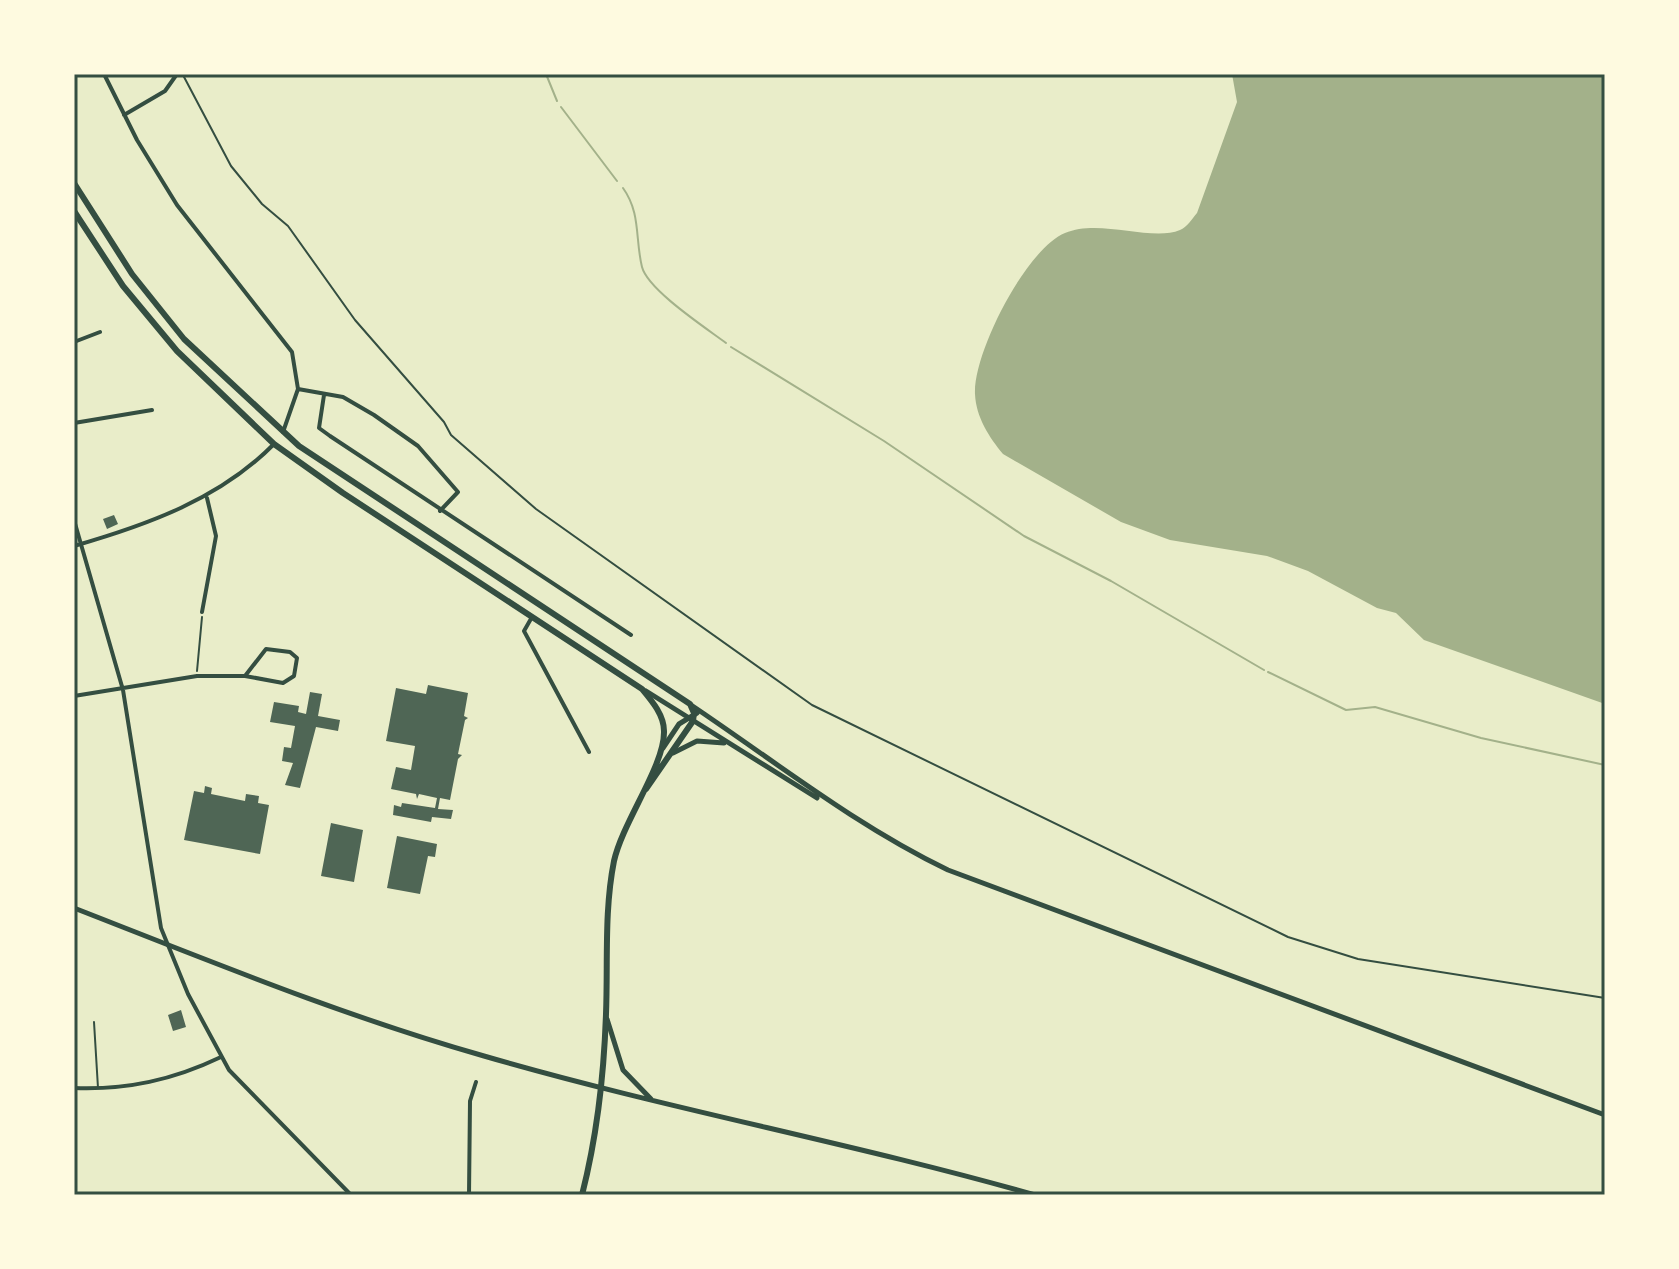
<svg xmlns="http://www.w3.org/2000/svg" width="1679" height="1269" viewBox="0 0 1679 1269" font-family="Manrope,sans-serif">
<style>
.water{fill:#a3b18a}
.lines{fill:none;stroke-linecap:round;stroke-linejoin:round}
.stream{stroke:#a3b18a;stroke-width:2}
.building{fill:#4f6655}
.path{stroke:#344e41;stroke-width:2}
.service{stroke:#344e41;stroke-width:2}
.minor{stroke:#344e41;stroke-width:4}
.tertiary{stroke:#344e41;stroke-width:5}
.secondary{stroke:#344e41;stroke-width:5}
.primary{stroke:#344e41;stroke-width:6}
.neatline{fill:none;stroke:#344e41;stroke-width:3}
</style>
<rect width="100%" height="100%" fill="#e9edc9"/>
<path class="water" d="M1232 74H1605V704L1424 640 1396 613 1377 608 1308 571 1267 556 1170 540 1121 522 1003 454C989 437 976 417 975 394 973 353 1026 249 1065 233 1100 218 1151 242 1180 230 1187 227 1192 219 1197 213L1237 102Z"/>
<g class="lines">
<path class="stream" d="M546 74 557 101
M561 107 617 181
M623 188C641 213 635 239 642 267 648 290 706 328 726 343
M731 347 884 441 1024 536 1111 581 1264 670
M1268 672 1346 710 1375 707 1481 738 1605 765"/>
</g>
<path class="building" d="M114 515 118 524 107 529 103 519Z
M428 685 468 693 464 716 468 718 465 720 458 754 462 755 458 759 450 800 440 798 438 809 453 810 451 819 432 817 431 822 393 815 394 805 401 807 402 803 435 808 437 798 419 794 417 799 416 794 391 789 396 767 411 770 415 746 386 741 396 688 426 694Z
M310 692 322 694 318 716 340 720 338 731 316 727 300 788 285 785 293 763 282 761 284 747 291 748 295 726 270 722 274 702 299 706 298 712 306 714Z
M205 786 212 788 211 794 245 801 246 794 259 796 258 803 269 805 260 854 184 840 194 791 204 793Z
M331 823 363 830 354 882 321 876Z
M397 836 437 844 435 857 428 856 420 894 387 888Z
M181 1010 186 1027 173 1031 168 1015Z"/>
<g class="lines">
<path class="path" d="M183 75 231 166 262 204 288 226 355 320 444 422 451 435 536 509 812 705 1288 937 1358 959 1605 998
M197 671 202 617"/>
<path class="service" d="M94 1022 98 1088"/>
<path class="minor" d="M104 74 137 140 177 205 292 352 298 389 283 432
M124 115 165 91 177 74
M74 342 100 332
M298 389 343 397 374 415 418 446 458 492 440 511
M324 395 319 428 330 436 631 635
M74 423 152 410
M74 520 123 690 161 928 188 994 229 1070 351 1195
M74 546C147 525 220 499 274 444
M202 612 216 536 207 498
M532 617 524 631 589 752
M74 696 197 676H245L283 683 294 676 297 658 290 652 266 649 245 676
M74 1088C127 1090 173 1080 221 1057
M469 1195 470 1101 476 1082"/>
<path class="tertiary" d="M646 691 817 798
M691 705C776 762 855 825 948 870L1605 1115
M663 748 679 724 697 713
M673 753 697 741 724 743"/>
<path class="secondary" d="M74 908C210 961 343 1016 484 1056 666 1109 853 1143 1035 1195
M607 1019 623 1070 651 1099"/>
<path class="primary" d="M74 183 132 274 184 339 299 446 690 704 694 713 693 721 646 789
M74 211 123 286 177 351 274 444 343 493 642 689C652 701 664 715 664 731 665 765 623 821 614 861 604 911 608 963 606 1014 604 1074 597 1136 582 1195"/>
</g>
<rect width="1679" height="1269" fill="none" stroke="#fefae0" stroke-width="152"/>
<rect x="76" y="76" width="1527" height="1117" class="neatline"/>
</svg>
